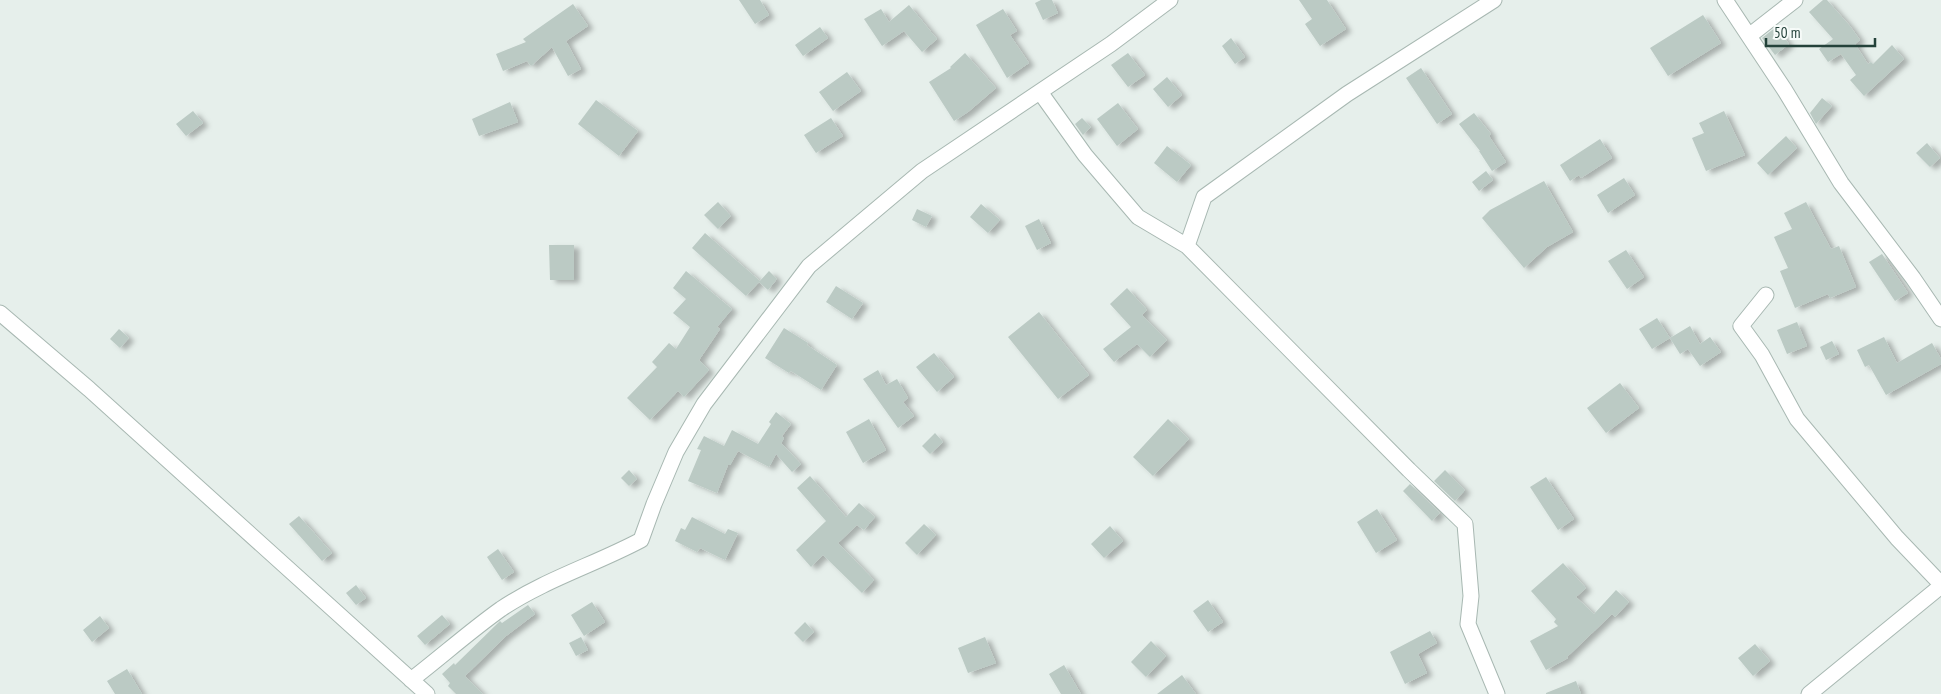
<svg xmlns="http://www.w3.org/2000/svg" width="1941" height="694" viewBox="0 0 1941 694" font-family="'PT Sans Narrow',sans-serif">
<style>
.building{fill:#bbcac4;filter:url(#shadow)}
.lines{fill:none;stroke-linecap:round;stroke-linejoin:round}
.street-casing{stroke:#a8b8b2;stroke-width:17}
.street{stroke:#fff;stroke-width:15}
</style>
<defs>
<filter id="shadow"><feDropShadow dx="5.5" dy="3" stdDeviation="2.5" flood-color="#0004"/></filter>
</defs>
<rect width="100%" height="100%" fill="#e6efeb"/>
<path class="building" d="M739 0H760L769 15 755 24Z
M1041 0H1052L1058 13 1043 20 1035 3Z
M1299 0H1327L1346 29 1320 46 1305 24 1312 19Z
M1823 0H1827L1850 26 1860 40 1855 44 1868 64 1871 62 1873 64 1892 45 1904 59 1864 96 1850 80 1856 75 1841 54 1828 62 1819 49 1833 39 1809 12Z
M573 4 588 26 566 41 581 69 568 76 552 47 531 66 527 61 503 71 496 54 526 42 523 39Z
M909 5 937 39 922 52 904 31 882 46 864 19 881 9 889 22Z
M1003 9 1017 31 1010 35 1029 63 1007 78 976 25Z
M1703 15 1721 43 1668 76 1650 48Z
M820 27 828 38 803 56 795 45Z
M1776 27 1789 44 1775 55 1762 38Z
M1231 38 1245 57 1235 64 1222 46Z
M965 53 996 88 968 112 954 121 929 82 951 68 950 67Z
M1128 53 1145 75 1128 87 1111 65Z
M1421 68 1452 114 1437 124 1406 78Z
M847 72 861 91 833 111 819 92Z
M1167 77 1182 95 1168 107 1153 89Z
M1822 98 1832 106 1816 124 1810 113Z
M596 100 638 131 619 156 578 124Z
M510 102 518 122 479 136 472 119Z
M1118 103 1138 129 1117 146 1097 119Z
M193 111 203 123 186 136 176 124Z
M1724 111 1745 155 1706 171 1692 138 1704 133 1699 123Z
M1474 113 1491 134 1489 136 1506 162 1492 171 1479 151H1480L1459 124Z
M831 118 843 136 816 153 804 135Z
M1082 118 1091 127 1083 135 1075 124Z
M1786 136 1797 148 1768 175 1757 163Z
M1600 139 1612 158 1581 178 1579 175 1570 181 1560 165Z
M1927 143 1940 158 1930 167 1916 153Z
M1167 146 1191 165 1177 182 1154 163Z
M1486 171 1493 180 1479 191 1472 182Z
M1624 178 1635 195 1608 213 1597 195Z
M1544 181 1573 232 1547 247 1524 268 1482 218 1490 210Z
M718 202 731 216 718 229 704 215Z
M1806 202 1831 249 1839 246 1856 287 1830 298 1828 294 1795 308 1780 271 1788 268 1774 237 1792 229 1784 213Z
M981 204 1000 220 988 233 970 217Z
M917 209 932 216 926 227 912 220Z
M1039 219 1051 243 1037 250 1025 226Z
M705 233 760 281 746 296 692 248Z
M549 245H574V280H550Z
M1626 250 1644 277 1627 289 1608 261Z
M1882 254 1908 293 1895 301 1869 262Z
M686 271 732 309 717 327 720 329 699 360 709 370 684 397 678 391 650 420 627 398 657 367 652 362 669 343 676 349 690 327 673 313 686 299 673 288Z
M769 271 777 279 768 290 759 282Z
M836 286 863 303 852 319 826 302Z
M1127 288 1147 310 1142 315 1167 340 1150 357 1137 344 1114 362 1103 349 1131 327 1110 304Z
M1039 312 1089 375 1058 399 1008 337Z
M1657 318 1670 338 1652 349 1639 329Z
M1797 322 1807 346 1787 354 1777 330Z
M1690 326 1700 344 1710 337 1721 352 1700 366 1688 349 1680 354 1670 338Z
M784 328 808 343 807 345 837 365 821 390 791 371 789 373 765 358Z
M119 329 129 338 120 348 110 339Z
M1884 337 1897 363 1932 343 1941 359V364L1886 395 1869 365 1865 367 1857 350Z
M1832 341 1839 354 1826 360 1820 347Z
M934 353 954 377 937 392 916 367Z
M878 370 886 385 897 379 908 398 903 402 914 416 898 428 863 379Z
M1620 383 1639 408 1606 433 1587 408Z
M776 412 791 424 782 436 784 438 781 443 801 464 792 472 776 454 769 467 738 451 730 465H728L717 493 688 481 701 450 697 449 704 436 724 446 732 430 758 444 771 424 769 422Z
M869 419 886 450 863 463 846 432Z
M1168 419 1189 439 1153 476 1133 457Z
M935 433 943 442 930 454 922 446Z
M629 470 637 479 629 486 621 478Z
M1445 470 1465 490 1455 501 1434 481Z
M810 476 846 517 859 503 875 517 864 530 857 525 838 543 874 580 862 593 823 555 811 567 796 550 826 521 797 488Z
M1546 477 1574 519 1558 530 1530 487Z
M1410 484 1440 513 1432 521 1403 491Z
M1377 509 1397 540 1376 553 1357 522Z
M299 516 332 553 322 561 289 524Z
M692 517 725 534 728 529 738 533 725 560 700 548 697 552 675 541 681 528 685 530Z
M924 524 936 535 917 555 905 543Z
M1110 526 1123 541 1104 558 1091 544Z
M498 549 514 572 502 580 487 557Z
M1563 563 1586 588 1576 597 1594 614 1616 590 1629 602 1615 617 1612 614 1567 657 1568 658 1546 670 1530 641 1558 626 1554 622 1556 619 1531 591Z
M356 585 366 598 356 605 346 593Z
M1208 600 1223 622 1208 632 1193 611Z
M592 602 605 622 584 636 571 615Z
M528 605 535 614 506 636 465 676 483 694H456L448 686 450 683 442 674 454 663 455 665 500 621 502 623Z
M442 615 450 624 425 645 417 636Z
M100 616 109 628 92 642 83 630Z
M805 622 814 632 803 642 794 633Z
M1430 631 1437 643 1418 654 1427 673 1405 684 1390 652Z
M581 637 588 650 576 656 569 643Z
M985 637 996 663 968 673 958 648Z
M1151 641 1166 656 1146 677 1131 662Z
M1755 644 1770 661 1753 676 1738 658Z
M1064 665 1081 694H1061L1049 674Z
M127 669 142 694H115L107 681Z
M1182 675 1196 694H1157Z
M1576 681 1581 694H1546V693Z"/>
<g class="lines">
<g class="street-casing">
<path id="street" d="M1725 0 1784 89 1841 183 1913 278 1941 319
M1749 36 1795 0
M1040 92 1085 155 1138 217 1187 246 1409 470 1465 524 1471 596 1468 624 1497 694
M1187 246 1204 197 1347 94 1494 0
M1766 295 1741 326 1762 355 1797 419 1897 538 1941 584
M0 313 89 389 427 694
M411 680C441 657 470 631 501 609 544 580 596 564 641 540L654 504 676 452 704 404 809 266 922 171 1111 44 1170 0
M1809 694 1941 586"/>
</g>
<use href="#street" class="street"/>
</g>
<path d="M1766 38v8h109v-8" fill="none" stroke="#24423a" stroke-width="2.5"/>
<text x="1774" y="38" font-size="15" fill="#24423a" stroke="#f7fbf9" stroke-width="4" paint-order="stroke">50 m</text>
</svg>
